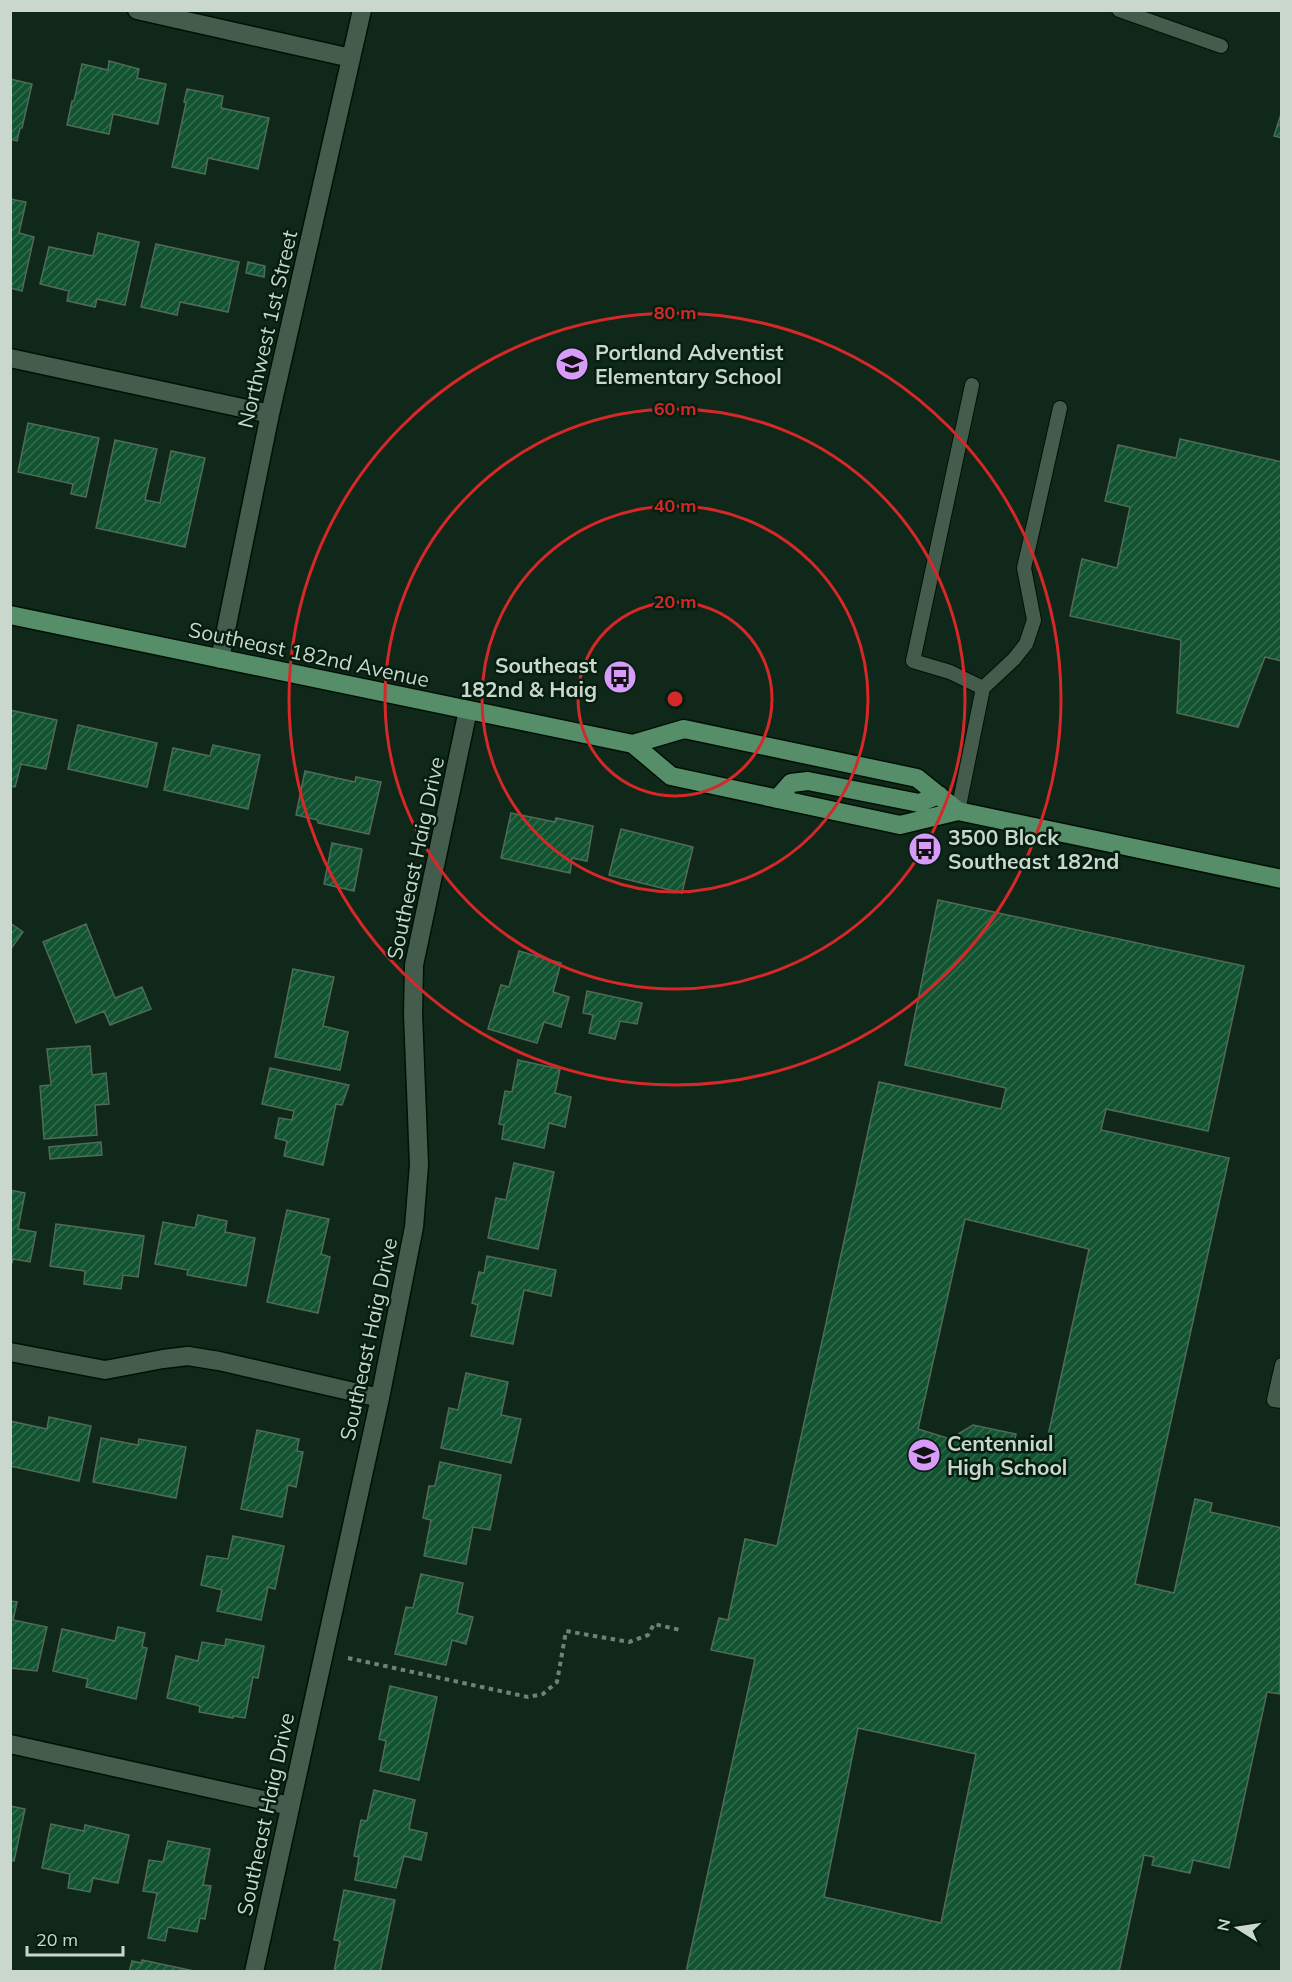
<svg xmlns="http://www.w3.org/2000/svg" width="1292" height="1982" viewBox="0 0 1292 1982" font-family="Mulish,sans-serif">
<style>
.building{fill:url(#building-hatch);stroke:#506b59;stroke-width:1.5;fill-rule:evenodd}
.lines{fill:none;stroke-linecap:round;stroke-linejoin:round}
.lane-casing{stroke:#001104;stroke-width:16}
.street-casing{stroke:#001104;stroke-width:21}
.primary-casing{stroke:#001104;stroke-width:21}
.path{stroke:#708276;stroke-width:4;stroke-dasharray:4.5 4.5;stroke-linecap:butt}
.lane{stroke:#435c4b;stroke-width:14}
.street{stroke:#435c4b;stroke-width:18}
.primary{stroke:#568e6a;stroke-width:18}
.ring{fill:none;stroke:#d62828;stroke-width:3}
.labels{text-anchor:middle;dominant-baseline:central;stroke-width:5;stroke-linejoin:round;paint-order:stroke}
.street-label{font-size:21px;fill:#c9d7cd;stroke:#061e10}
.poi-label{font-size:21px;font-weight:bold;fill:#c9d7cd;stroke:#061e10;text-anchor:start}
.centre{fill:#d62828;stroke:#061e10;stroke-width:3}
.ring-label{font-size:18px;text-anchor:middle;font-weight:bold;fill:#d62828;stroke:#061e10;stroke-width:5;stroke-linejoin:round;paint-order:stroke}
</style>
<defs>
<pattern id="building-hatch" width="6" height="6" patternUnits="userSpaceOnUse" patternTransform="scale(1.5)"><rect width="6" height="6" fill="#125431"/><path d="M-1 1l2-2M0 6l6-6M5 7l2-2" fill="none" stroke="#336c4e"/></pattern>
</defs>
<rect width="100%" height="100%" fill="#102819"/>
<path class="building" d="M109 61 139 69 137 78 166 84 158 124 113 114 109 134 67 125 72 101H74L82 64 108 70Z
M10 79 32 84 22 128H20L17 141 10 139Z
M187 89 223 96 221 108 269 118 258 169 208 158 205 174 172 167 186 103 184 102Z
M1282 111V138L1274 136Z
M10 199 26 202 19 233 34 237 22 291 10 288Z
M98 233 139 242 125 305 97 299 95 307 67 301 69 291 40 284 49 247 93 256Z
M156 244 239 262 228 312 180 302 177 315 141 307Z
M248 262 265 266 264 277 246 273Z
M28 423 99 438 86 497 71 494 73 484 18 472Z
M1180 439 1282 462V661L1265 657 1238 727 1177 713 1181 640 1070 616 1082 559 1117 568 1130 507 1105 501 1118 445 1176 458Z
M115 440 157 449 145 500 160 503 171 451 205 458 185 547 96 528Z
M10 710 57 720 46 769 21 764 15 787 10 786Z
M78 725 157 743 147 787 68 769Z
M213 745 260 755 248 809 164 790 173 748 210 756Z
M305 771 355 782 356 777 381 782 369 834 318 823V820L296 815Z
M511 813 555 822 556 818 593 826 587 861 572 858 570 873 501 858Z
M621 829 693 847 682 893 609 875Z
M332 843 362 849 354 891 324 884Z
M938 900 1244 966 1208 1131 1106 1109 1101 1130 1229 1158 1135 1584 1174 1593 1195 1499 1212 1503 1210 1512 1282 1528 1280 1694 1267 1692 1229 1868 1193 1860 1190 1873 1152 1865 1154 1857 1144 1855 1119 1972H686L755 1659 711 1650 719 1618 728 1620 745 1539 777 1546 879 1082 1001 1109 1006 1088 905 1065ZM965 1219 1089 1249 1044 1454 1013 1447 1016 1434 973 1425 950 1439 918 1429ZM858 1728 976 1754 941 1923 824 1897Z
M10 923 23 932 10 950Z
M86 924 115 998 142 987 151 1009 110 1025 104 1011 76 1023 43 942Z
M519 951 561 963 553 992 569 997 561 1027 544 1022 537 1043 488 1029 501 985 509 987Z
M293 969 334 977 323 1026 348 1032 340 1070 275 1057Z
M587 991 642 1003 637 1024 620 1021 615 1039 589 1033 593 1015 583 1013Z
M90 1046 92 1075 106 1073 109 1104 95 1105 97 1135 44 1139 40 1086 51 1085 47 1049Z
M518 1060 560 1069 555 1093 571 1097 565 1127 549 1123 544 1148 502 1139 504 1125 499 1124 505 1091 512 1092Z
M270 1068 349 1085 342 1105 336 1104 323 1165 284 1156 287 1141 275 1138 279 1118 292 1120 294 1111 262 1104Z
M101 1142 102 1155 50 1159 49 1147Z
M514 1163 554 1172 538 1249 488 1238 496 1198 506 1200Z
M10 1190 25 1193 18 1229 36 1232 30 1262 13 1259 10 1269Z
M287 1210 329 1219 321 1254 330 1257 318 1313 267 1302Z
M198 1215 227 1221 225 1232 255 1238 246 1286 187 1275 188 1270 155 1264 163 1222 195 1228Z
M56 1224 144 1236 138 1277 123 1275 121 1289 84 1284 85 1271 50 1266Z
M487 1256 556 1270 551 1296 524 1290 513 1344 471 1336 478 1305 472 1303 479 1272 484 1273Z
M466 1373 508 1382 501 1415 521 1419 511 1463 441 1448 449 1408 458 1410Z
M49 1417 91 1426 79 1481 10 1466V1421L47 1429Z
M257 1430 299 1439 297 1451 303 1452 296 1487 288 1485 282 1517 241 1509Z
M101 1438 138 1445 139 1439 186 1447 176 1498 93 1482Z
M440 1462 501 1475 490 1530 473 1527 466 1564 424 1556 431 1520 423 1518 429 1486H435Z
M233 1536 284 1546 275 1589 268 1587 261 1620 217 1611 222 1590 201 1585 207 1556 228 1559Z
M421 1574 463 1583 457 1613 473 1617 466 1644 452 1640 446 1665 395 1654 406 1607 413 1608Z
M10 1601 17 1602 13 1620 47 1627 37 1671 10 1668Z
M118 1627 145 1633 142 1647 147 1648 136 1699 86 1687 88 1679 53 1671 62 1629 115 1641Z
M226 1639 264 1646 258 1678 253 1677 245 1718 233 1716V1718L199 1712 200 1706 167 1698 176 1656 198 1661 202 1642 225 1646Z
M390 1686 437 1697 419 1780 380 1771 386 1741 379 1739Z
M374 1790 415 1800 409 1829 427 1833 421 1860 404 1856 396 1888 355 1880 359 1857 354 1856 361 1820 367 1821Z
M10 1806 25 1809 14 1861 10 1860Z
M51 1824 84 1831 85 1825 129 1835 118 1883 93 1878 90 1892 68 1888 70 1874 42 1868Z
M168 1841 210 1849 203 1885 211 1886 205 1919 200 1918 197 1932 168 1927 165 1941 148 1938 157 1893 143 1891 149 1860 163 1862Z
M344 1890 395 1900 380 1972H334L340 1941 334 1940Z
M142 1960 194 1971 129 1972 132 1961 141 1963Z"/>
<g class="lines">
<g class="lane-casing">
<path id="lane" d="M1119 10 1221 46
M972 385 913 661 950 672 983 688
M958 811 983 688 1014 659 1026 644 1034 620 1024 568 1060 408
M1282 1365 1274 1400 1282 1401"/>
</g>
<g class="street-casing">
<path id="street" d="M137 10 351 58
M10 358 270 414
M220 659 270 414 362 10
M10 1352 105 1370 163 1359 188 1356 219 1361 380 1398
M10 1744 290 1806
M254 1972 380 1398 414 1227 419 1165 413 1014 414 965 468 710"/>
</g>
<g class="primary-casing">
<path id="primary" d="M10 615 633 744 671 776 900 825 958 811 1282 879
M633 744 684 729 917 778 958 811
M777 799 791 783 808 781 919 803 939 795"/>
</g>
<path class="path" d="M348 1658 528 1697 543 1694 557 1682 566 1631 629 1642 648 1635 654 1624 680 1630"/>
<use href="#lane" class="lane"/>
<use href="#street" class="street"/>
<use href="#primary" class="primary"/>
</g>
<g class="ring">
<circle cx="675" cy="699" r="97"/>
<circle cx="675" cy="699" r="193"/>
<circle cx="675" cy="699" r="290"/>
<circle cx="675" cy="699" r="386"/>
</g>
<defs>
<g id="school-disc" transform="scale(1.725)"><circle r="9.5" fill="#d79bf9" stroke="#061e10"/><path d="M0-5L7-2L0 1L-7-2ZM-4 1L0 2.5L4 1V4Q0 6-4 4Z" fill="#111"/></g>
<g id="bus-disc" transform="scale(1.725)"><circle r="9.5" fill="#d79bf9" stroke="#061e10"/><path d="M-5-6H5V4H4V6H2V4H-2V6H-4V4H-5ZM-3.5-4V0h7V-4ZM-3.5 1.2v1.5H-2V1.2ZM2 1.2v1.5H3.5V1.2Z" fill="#111"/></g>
</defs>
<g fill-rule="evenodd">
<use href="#school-disc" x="572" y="364"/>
<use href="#bus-disc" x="620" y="677"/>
<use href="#bus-disc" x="925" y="849"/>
<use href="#school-disc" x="924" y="1455"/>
</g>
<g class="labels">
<g class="street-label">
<text transform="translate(267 329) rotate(-77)">Northwest 1st Street</text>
<text transform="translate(309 654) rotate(12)">Southeast 182nd Avenue</text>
<text transform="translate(415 858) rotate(-78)">Southeast Haig Drive</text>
<text transform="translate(368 1339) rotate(-78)">Southeast Haig Drive</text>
<text transform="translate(265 1814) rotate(-78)">Southeast Haig Drive</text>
</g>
<g class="poi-label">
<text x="595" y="352">Portland Adventist<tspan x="595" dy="24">Elementary School</tspan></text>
<text x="597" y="665" text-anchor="end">Southeast<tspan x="597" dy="24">182nd &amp; Haig</tspan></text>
<text x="948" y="837">3500 Block<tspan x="948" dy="24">Southeast 182nd</tspan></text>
<text x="947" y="1443">Centennial<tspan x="947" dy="24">High School</tspan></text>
</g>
</g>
<circle cx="675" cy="699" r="9" class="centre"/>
<g class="ring-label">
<text x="675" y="319">80 m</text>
<text x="675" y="415">60 m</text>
<text x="675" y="512">40 m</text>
<text x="675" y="608">20 m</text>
</g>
<rect width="1292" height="1982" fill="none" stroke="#c9d7cd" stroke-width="24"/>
<g transform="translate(1238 1928) rotate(282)" stroke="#061e10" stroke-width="4.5" paint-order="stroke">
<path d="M0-4.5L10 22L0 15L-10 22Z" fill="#c9d7cd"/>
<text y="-9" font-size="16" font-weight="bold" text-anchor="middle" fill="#c9d7cd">N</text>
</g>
<path d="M27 1946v9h96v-9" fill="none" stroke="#c9d7cd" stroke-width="3"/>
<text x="36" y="1946" font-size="18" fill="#c9d7cd" stroke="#061e10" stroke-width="4.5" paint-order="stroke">20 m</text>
</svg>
